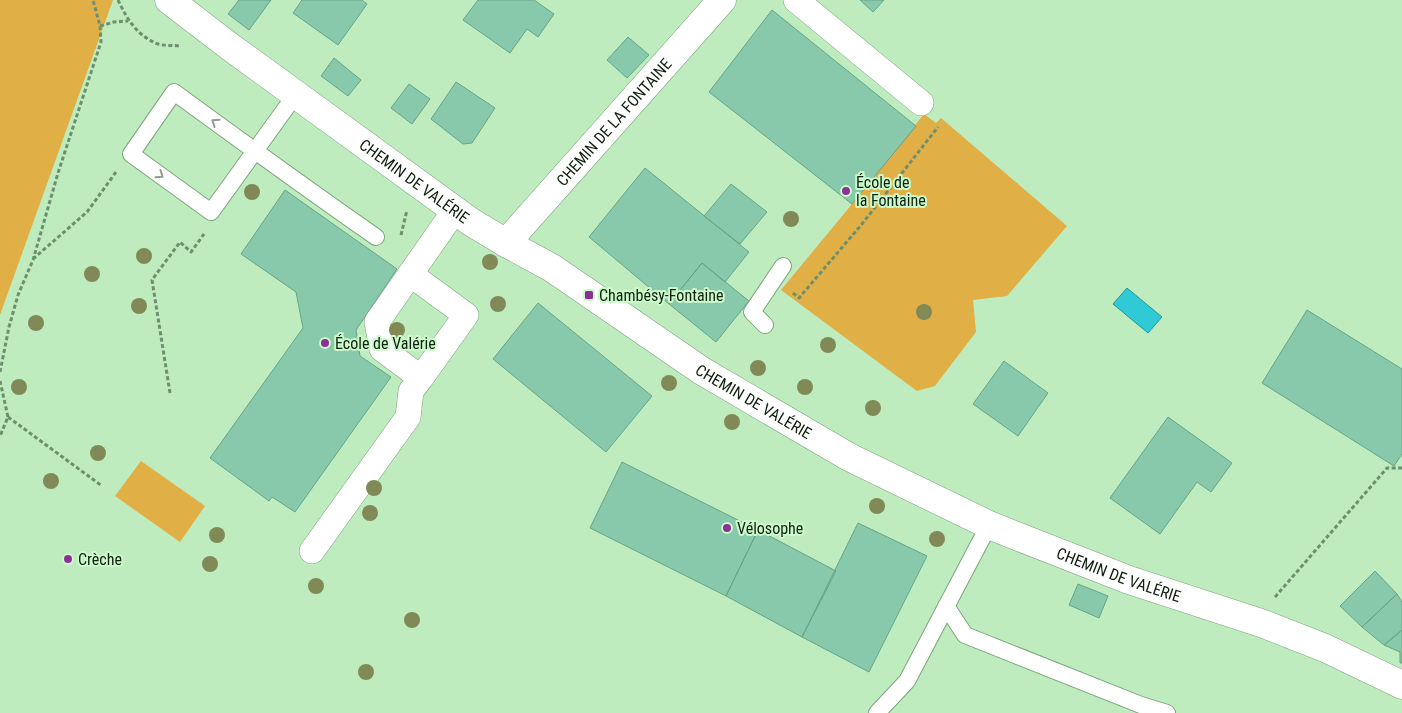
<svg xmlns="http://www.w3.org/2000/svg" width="1402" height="713" viewBox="0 0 1402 713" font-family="'Roboto Condensed',sans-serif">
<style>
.green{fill:#e0b046}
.water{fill:#30c9d6;stroke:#26969a}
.building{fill:#89c9ab;stroke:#65a588}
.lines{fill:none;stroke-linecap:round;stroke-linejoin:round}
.service-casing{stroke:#7ba67a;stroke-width:18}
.pedestrian-casing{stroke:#7ba67a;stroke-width:26}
.minor-casing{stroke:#7ba67a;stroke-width:29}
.tertiary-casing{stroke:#7ba67a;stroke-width:29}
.path{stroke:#6e8f6e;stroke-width:3;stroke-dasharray:4 2.5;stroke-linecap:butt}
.service{stroke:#fff;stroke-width:16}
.pedestrian{stroke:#fff;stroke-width:25}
.minor{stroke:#fff;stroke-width:28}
.tertiary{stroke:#fff;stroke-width:28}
.tree{fill:#818a56}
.oneway{stroke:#939b93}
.poi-dot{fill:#8e2e97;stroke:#ccfacb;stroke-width:2}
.labels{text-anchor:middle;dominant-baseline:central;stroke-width:4;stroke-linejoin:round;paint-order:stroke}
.street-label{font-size:16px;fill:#0f200f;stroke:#ccfacb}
.poi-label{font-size:16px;fill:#0f200f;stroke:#ccfacb;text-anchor:start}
</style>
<rect width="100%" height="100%" fill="#bfecbe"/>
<path class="green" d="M0 0H113L0 315Z
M924 114 936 123 941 118 1067 226 1007 296 973 300 976 332 935 386 917 391 781 290 852 204Z
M141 461 205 506 180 542 115 496Z"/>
<path class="water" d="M1127 288 1162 317 1148 333 1113 304Z"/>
<path class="building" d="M239 0H271L249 30 228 14Z
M302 0H362L367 4 338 45 293 13Z
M478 0H534L554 14 538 37 527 29 510 53 463 20Z
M860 0H884L873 12Z
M772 10 916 126 852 204 709 92Z
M628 37 649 55 627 78 607 60Z
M334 58 361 80 348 96 321 76Z
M456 82 495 108 472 143 463 144 431 119Z
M409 84 430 99 412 124 391 108Z
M645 168 749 252 725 282 702 263 669 304 589 237Z
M731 184 767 212 740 244 704 216Z
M285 190 397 269 356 330 360 356 391 377 295 512 272 497 269 501 210 458 303 328 296 292 241 254Z
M702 263 749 301 716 342 669 304Z
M538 303 652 396 606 452 493 359Z
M1307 310 1402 369V454L1394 466 1262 383Z
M1004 361 1048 393 1018 436 973 404Z
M1168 417 1232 463 1211 492 1197 482 1160 534 1110 498Z
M622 462 758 530 726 596 590 528Z
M858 523 927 556 869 672 802 637Z
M758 530 836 571 802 637 726 596Z
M1375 571 1397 594 1362 627 1340 606Z
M1078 584 1108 596 1099 618 1069 605Z
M1397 594 1402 602V630L1384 645 1362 627Z
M1402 630V663H1400V652L1384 645Z"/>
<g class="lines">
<g class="service-casing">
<path id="service" d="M296 94 211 212 131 154 174 92C241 141 308 190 376 237
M765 325 752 312 783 266
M946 606 965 635 1141 705 1167 713
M877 713 907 681 989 525"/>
</g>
<g class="pedestrian-casing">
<path id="pedestrian" d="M796 0 921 103
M410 274 466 315 421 378 382 349 377 322 455 210
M312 551 408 417 411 391 421 378"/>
</g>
<g class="minor-casing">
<g id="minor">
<path id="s1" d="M506 243 722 0"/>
</g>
</g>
<g class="tertiary-casing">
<g id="tertiary">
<path id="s2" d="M169 0 229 46 471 222 506 243 552 268 702 371 849 457 989 525 1019 537 1129 580 1261 623 1325 648 1402 685"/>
</g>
</g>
<path class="path" d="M118 0C127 19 137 36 158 44 164 46 172 45 179 46
M100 26 114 22 128 21
M401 235 407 210
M33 259 87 212 116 172
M793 293 799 298 862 224 938 127
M0 372 9 327 18 295 33 260 58 173 101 42 100 26 93 0
M0 381 8 417 0 436
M170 393 152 280 180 242 191 252 204 234
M8 417 102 486
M1275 597 1387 468H1402"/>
<use href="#service" class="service"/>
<use href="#pedestrian" class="pedestrian"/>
<use href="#minor" class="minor"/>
<use href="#tertiary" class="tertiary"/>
</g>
<g class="tree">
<circle cx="252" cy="192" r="8"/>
<circle cx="791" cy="219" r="8"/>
<circle cx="144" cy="256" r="8"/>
<circle cx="490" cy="262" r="8"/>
<circle cx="92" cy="274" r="8"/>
<circle cx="498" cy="304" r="8"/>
<circle cx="139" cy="306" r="8"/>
<circle cx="924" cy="312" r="8"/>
<circle cx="36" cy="323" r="8"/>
<circle cx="397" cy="330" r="8"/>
<circle cx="828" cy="345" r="8"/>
<circle cx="758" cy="368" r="8"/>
<circle cx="669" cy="383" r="8"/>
<circle cx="19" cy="387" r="8"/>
<circle cx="805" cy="387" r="8"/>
<circle cx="873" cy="408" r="8"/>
<circle cx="732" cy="422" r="8"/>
<circle cx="98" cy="453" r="8"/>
<circle cx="51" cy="481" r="8"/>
<circle cx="374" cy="488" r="8"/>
<circle cx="877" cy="506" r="8"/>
<circle cx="370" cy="513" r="8"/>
<circle cx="217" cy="535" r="8"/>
<circle cx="937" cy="539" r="8"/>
<circle cx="210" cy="564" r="8"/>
<circle cx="316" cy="586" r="8"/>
<circle cx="412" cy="620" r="8"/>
<circle cx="366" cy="672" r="8"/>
</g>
<defs><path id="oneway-chevron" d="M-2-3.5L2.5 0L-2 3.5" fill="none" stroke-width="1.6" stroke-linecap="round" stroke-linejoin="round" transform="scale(1.25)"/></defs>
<g class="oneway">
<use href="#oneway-chevron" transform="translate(215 122) rotate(-145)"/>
<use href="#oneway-chevron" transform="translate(160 175) rotate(35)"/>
</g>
<g class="poi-dot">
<circle cx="846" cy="191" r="5"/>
<rect x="584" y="290" width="10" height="10" rx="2.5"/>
<circle cx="325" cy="343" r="5"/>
<circle cx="727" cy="528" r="5"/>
<circle cx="68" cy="559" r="5"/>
</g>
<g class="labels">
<g class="street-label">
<text stroke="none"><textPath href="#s1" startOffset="162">CHEMIN DE LA FONTAINE</textPath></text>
<text stroke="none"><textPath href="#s2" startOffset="305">CHEMIN DE VALÉRIE</textPath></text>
<text stroke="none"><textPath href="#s2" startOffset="710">CHEMIN DE VALÉRIE</textPath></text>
<text stroke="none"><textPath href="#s2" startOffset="1115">CHEMIN DE VALÉRIE</textPath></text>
</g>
<g class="poi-label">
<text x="856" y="182">École de<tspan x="856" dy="18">la Fontaine</tspan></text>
<text x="599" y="295">Chambésy-Fontaine</text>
<text x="335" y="343">École de Valérie</text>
<text x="737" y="528">Vélosophe</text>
<text x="78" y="559">Crèche</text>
</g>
</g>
</svg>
